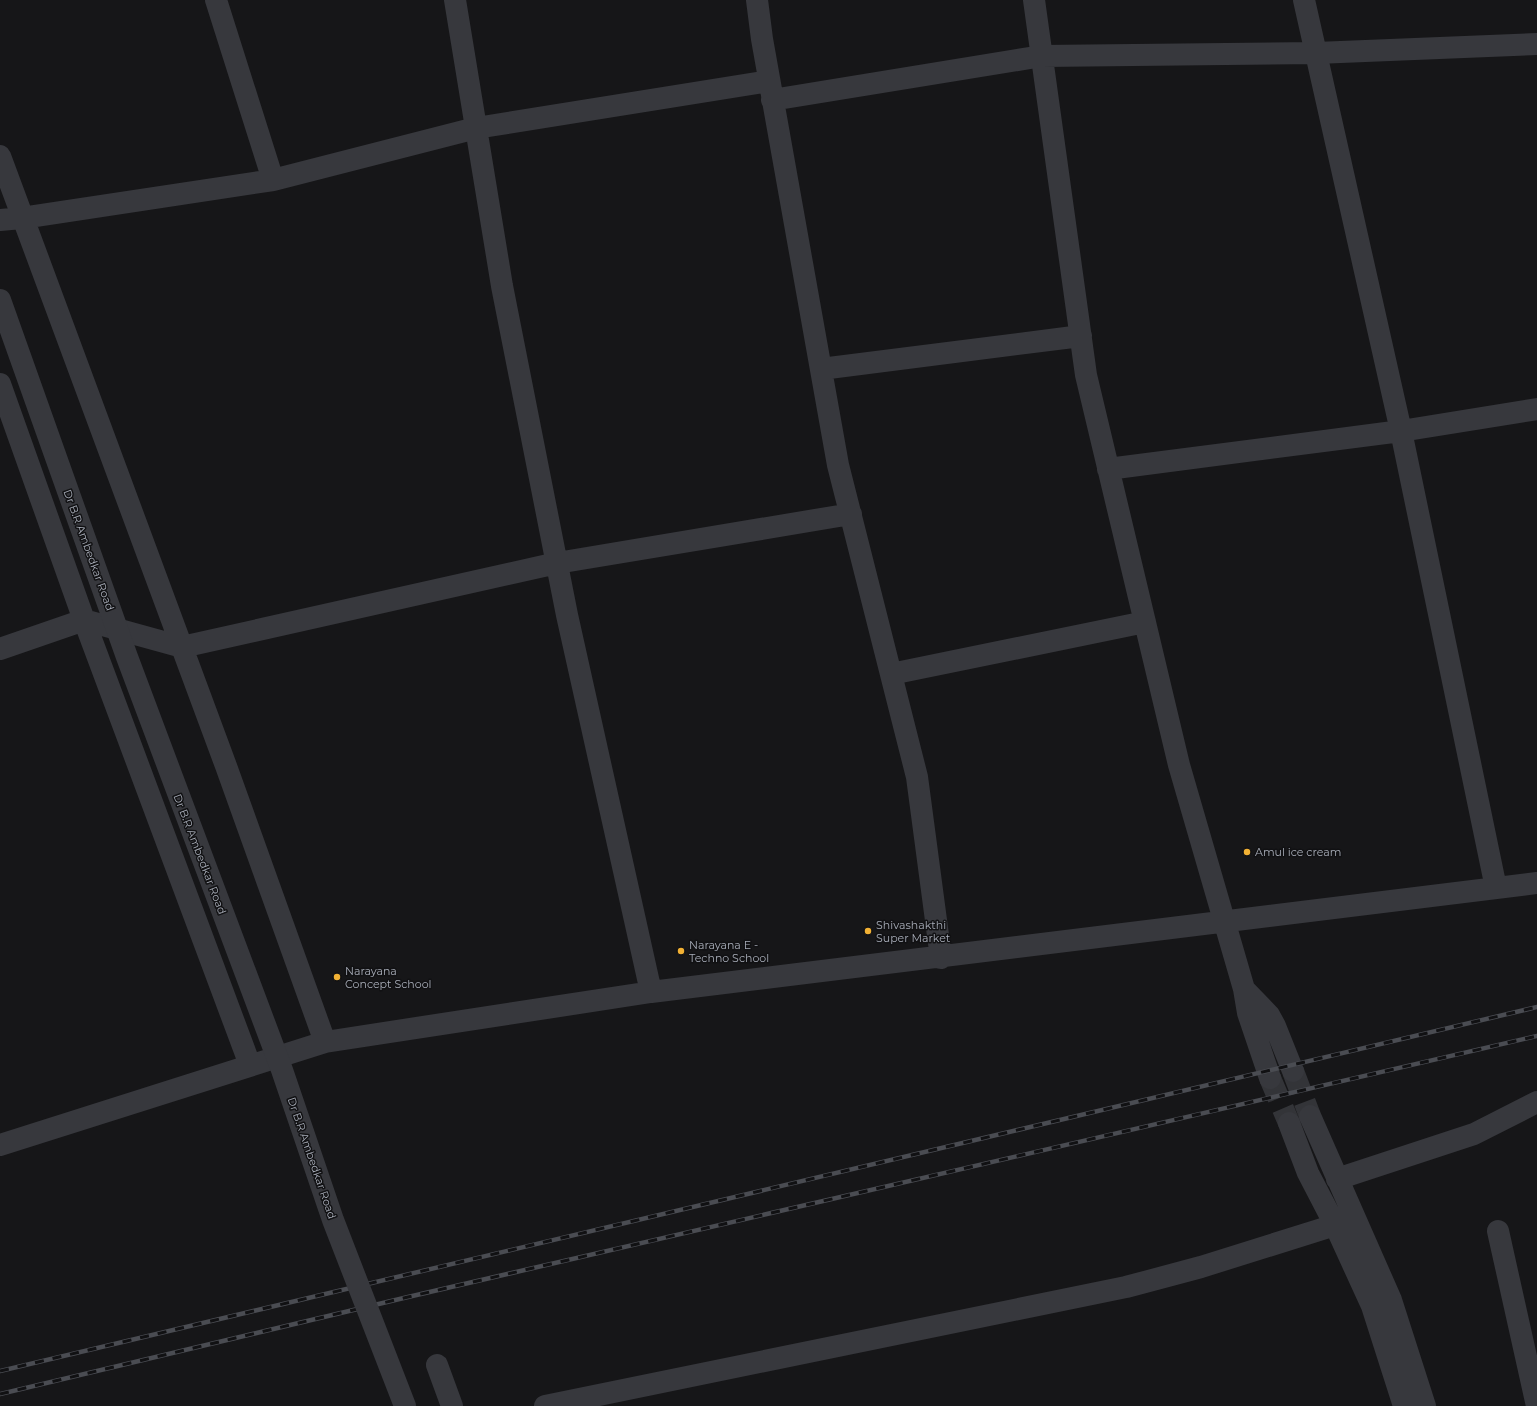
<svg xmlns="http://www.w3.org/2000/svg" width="1537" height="1406" viewBox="0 0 1537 1406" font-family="Montserrat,sans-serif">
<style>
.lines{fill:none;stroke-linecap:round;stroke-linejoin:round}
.minor-tunnel{stroke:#333438;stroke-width:22;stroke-dasharray:22 11;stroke-linecap:butt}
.minor{stroke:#37383d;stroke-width:22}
.rail-casing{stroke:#4a4c52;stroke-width:4.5}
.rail{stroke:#111113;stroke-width:3;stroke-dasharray:9;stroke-linecap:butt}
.tertiary-bridge{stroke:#37383d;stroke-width:22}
.poi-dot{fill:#f2b134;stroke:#111113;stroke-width:1.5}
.labels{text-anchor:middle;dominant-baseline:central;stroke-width:3;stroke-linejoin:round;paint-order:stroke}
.street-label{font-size:11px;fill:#a8adb8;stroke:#111113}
.poi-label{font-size:11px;fill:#a8adb8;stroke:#111113;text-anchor:start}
</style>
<rect width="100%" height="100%" fill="#161618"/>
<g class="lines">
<path class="minor-tunnel" d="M1293 1071 1310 1116
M1270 1078 1289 1123"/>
<path class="minor" d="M216 0 273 180 476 128 769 81
M455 0 502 286 567 615 651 992
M757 0 762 39 838 465 917 777 941 958
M1034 0 1086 375 1179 765 1244 989 1248 1013 1270 1078
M1304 0 1401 431 1496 888
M772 100 1042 56 1316 53 1537 44
M0 156 226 766 325 1042
M0 220 22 218 273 180
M821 369 1081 336
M0 384 84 620 250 1065
M1108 469 1401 431 1537 409
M0 649 84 620 182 647 557 563 851 514
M891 674 1145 622
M1244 989 1269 1015 1275 1026 1293 1071
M1310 1116 1391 1300 1425 1406
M1289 1123 1308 1173 1335 1225 1372 1306 1404 1406
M0 1145 325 1042 651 992 1537 883
M1337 1179 1474 1134 1537 1102
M1498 1231 1537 1406
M437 1365 452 1406
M545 1406 1126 1287 1201 1267 1335 1225"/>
<g class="rail-casing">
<path id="rail" d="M0 1371 1537 1007
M0 1394 408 1297 1537 1036"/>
</g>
<use href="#rail" class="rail"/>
<path class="tertiary-bridge" d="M0 300 127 657 282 1070 333 1220 405 1406"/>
</g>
<g class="poi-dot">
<circle cx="1247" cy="852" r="4"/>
<circle cx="868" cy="931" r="4"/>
<circle cx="681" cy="951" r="4"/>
<circle cx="337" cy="977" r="4"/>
</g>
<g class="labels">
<g class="street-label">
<text transform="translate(89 550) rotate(70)">Dr B.R Ambedkar Road</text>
<text transform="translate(200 854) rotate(69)">Dr B.R Ambedkar Road</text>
<text transform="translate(312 1158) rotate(71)">Dr B.R Ambedkar Road</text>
</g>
<g class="poi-label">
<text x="1255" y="852">Amul ice cream</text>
<text x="876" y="925">Shivashakthi<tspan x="876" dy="13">Super Market</tspan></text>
<text x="689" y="945">Narayana E -<tspan x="689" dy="13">Techno School</tspan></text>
<text x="345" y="971">Narayana<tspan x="345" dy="13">Concept School</tspan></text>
</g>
</g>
</svg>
